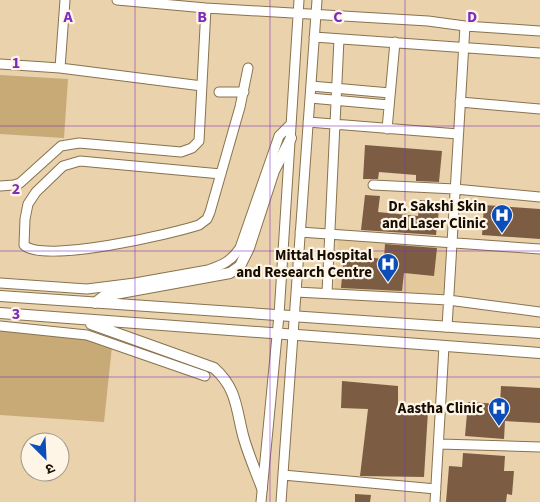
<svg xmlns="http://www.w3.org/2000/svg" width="540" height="502" viewBox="0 0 540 502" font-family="'Source Sans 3','Noto Sans Devanagari',sans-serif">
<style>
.built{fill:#e4c99c}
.green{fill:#c8aa77}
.building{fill:#7c5d43}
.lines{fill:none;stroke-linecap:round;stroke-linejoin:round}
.minor-casing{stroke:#88734f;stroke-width:11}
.major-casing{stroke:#88734f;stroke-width:12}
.minor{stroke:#fff;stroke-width:9}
.major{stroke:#fff;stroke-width:10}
.grid{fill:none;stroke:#7b2cbf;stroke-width:1;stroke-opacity:0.55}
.labels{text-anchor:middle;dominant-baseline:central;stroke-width:4.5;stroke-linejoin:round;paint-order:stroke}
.poi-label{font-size:15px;font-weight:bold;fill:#150d02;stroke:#fff5e6;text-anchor:end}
.grid-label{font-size:16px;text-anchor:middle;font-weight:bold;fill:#7b2cbf;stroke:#fff5e6;stroke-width:4.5;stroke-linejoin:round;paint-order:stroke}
</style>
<rect width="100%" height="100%" fill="#e9d2ac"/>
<path class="built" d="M338 238 446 245 445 295 334 291Z"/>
<path class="green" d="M0 75 68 79 64 138 0 134Z
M0 330 80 335 112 346 104 422 0 415Z"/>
<path class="building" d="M365 145 442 151 439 182 416 181V175L379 172 378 179H363Z
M365 195 380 196 378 212 418 216 420 200 440 202 436 235 361 230Z
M484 205 540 209V239L482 235Z
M385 244 437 248 434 276 404 273 402 291 341 288 344 255 384 259Z
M342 381 398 386V406L428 411 424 477 360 476 368 409 341 408Z
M501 386 540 388V423L505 421 504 439 465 436 468 402 500 404Z
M463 453 505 456 504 471H514L512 495 507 494 506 502H446L449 466 462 467Z
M355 494 371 495 370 502H355Z"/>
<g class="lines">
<g class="minor-casing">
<path id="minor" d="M117 0 206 8 428 21 465 26 540 31
M314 37 540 53
M0 64 60 68 202 86
M60 68 65 0
M311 86 390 93
M219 92H244
M310 98 389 105
M460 102 540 109
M308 122 458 134
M387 129 395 42
M221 174 80 161 63 166 36 192 28 204 25 219 24 245C43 264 171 234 199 225L207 219 210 212 240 107 248 68
M373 185 455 189 540 197
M0 186 14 185 20 183 61 146 79 143 181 152 192 148 199 141 206 8
M300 232 540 249
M0 283 87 289 135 283 208 270C224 264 230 262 240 248L279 136 291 124
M296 292 448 300 540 312
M327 293 339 39
M0 326 87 335 205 376
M447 327 465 26
M439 444 540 447
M283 475 436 489
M261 502 279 315 299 0
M281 502 317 0
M435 502 444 346"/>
</g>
<g class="major-casing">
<path id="major" d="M0 296 540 333
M95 303 104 296 230 273 240 266 249 248 274 171 291 138
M0 313 540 353
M91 324 214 368C238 389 236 411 244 439 249 456 256 472 262 488"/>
</g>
<use href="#minor" class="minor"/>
<use href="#major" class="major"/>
</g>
<path class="grid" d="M135 0V502M270 0V502M405 0V502M0 126H540M0 251H540M0 377H540"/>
<defs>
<g id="hospital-pin" transform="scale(1.125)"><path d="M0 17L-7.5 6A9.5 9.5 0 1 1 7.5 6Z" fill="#0b4eb9" stroke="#fff5e6"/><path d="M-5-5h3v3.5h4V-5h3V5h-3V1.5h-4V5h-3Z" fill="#fff"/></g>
</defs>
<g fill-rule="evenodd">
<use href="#hospital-pin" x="502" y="215"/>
<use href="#hospital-pin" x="388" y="264"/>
<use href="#hospital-pin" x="499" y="408"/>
</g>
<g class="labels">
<g class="poi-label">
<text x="486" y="206">Dr. Sakshi Skin<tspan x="486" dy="17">and Laser Clinic</tspan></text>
<text x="372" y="255">Mittal Hospital<tspan x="372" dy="17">and Research Centre</tspan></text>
<text x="483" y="408">Aastha Clinic</text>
</g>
</g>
<g class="grid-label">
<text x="68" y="22">A</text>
<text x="202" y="22">B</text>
<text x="338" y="22">C</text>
<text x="472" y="22">D</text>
<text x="16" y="68">1</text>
<text x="16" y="194">2</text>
<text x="16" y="319">3</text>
</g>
<g transform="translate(45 457) rotate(156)"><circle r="24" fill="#fff5e6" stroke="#a1988b"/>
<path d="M0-4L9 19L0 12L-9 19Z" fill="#0b4eb9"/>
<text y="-8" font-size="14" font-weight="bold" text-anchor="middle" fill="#150d02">उ</text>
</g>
</svg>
